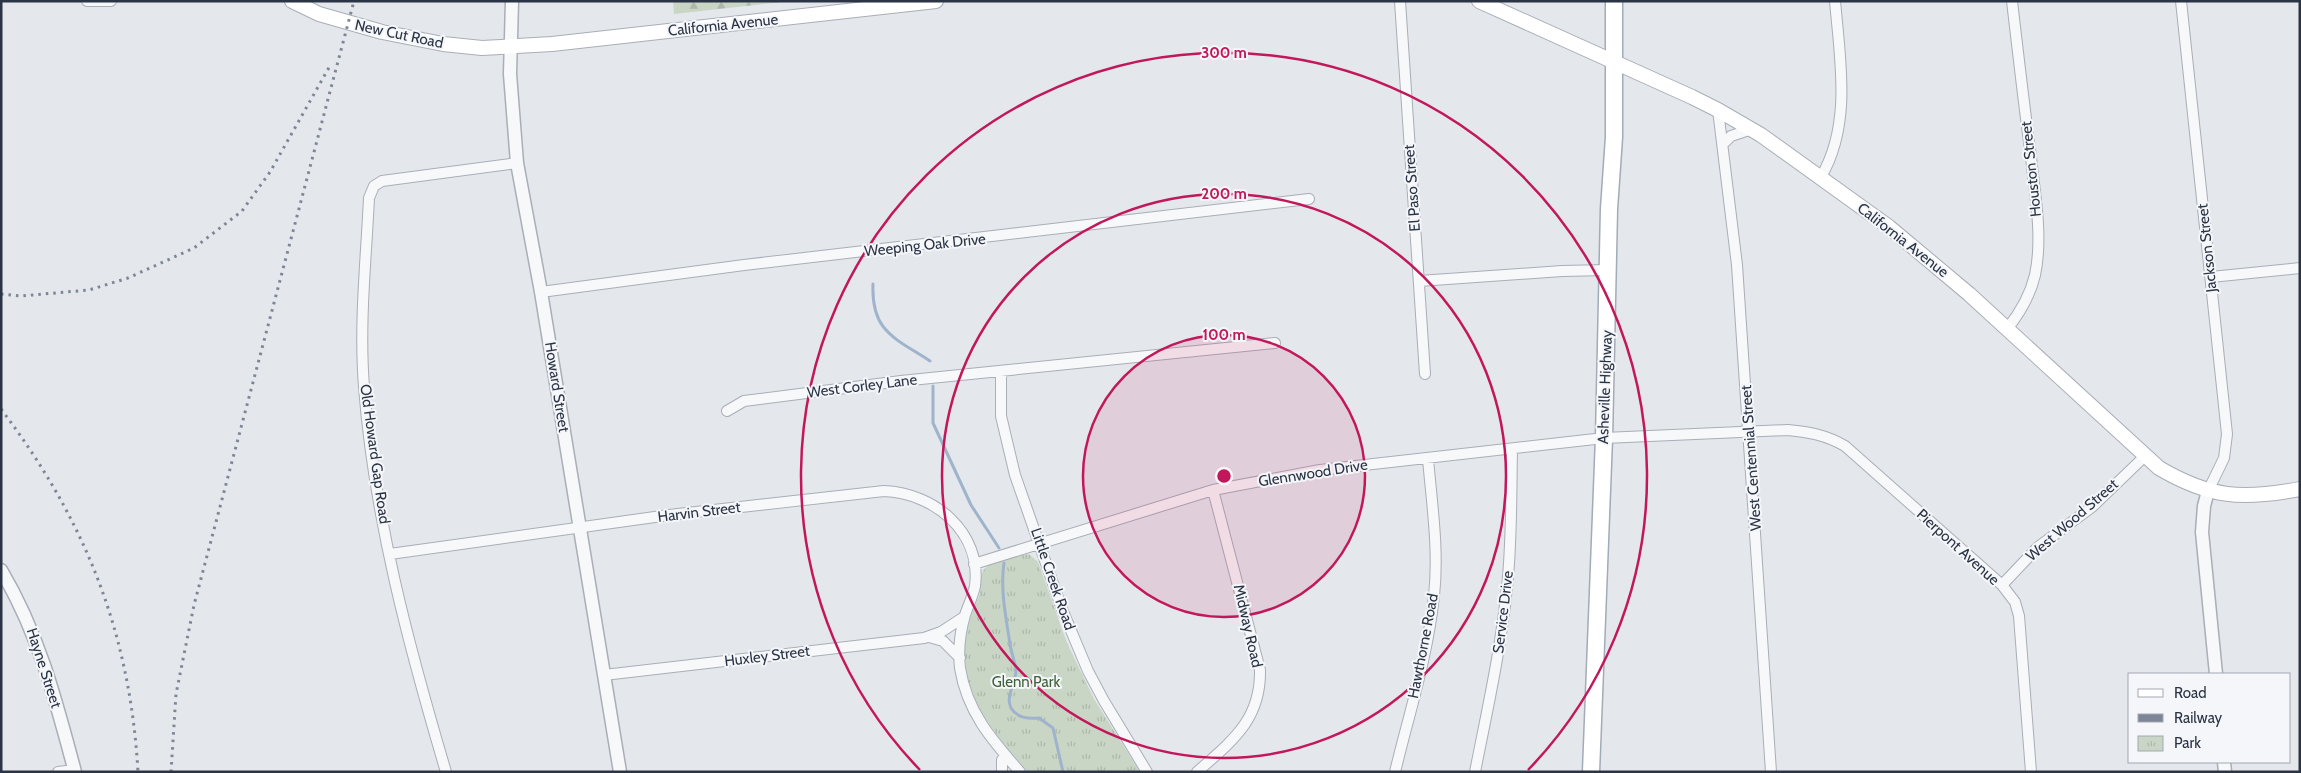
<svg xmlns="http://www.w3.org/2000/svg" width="2301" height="773" viewBox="0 0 2301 773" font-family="Cabin,sans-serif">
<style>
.forest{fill:url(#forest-firs)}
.park{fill:url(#park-tufts)}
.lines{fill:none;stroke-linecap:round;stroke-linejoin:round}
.stream{stroke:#9fb4cc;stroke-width:3}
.minor-casing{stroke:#a9aeb7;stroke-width:12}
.tertiary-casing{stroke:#a9aeb7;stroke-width:15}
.secondary-casing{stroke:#a9aeb7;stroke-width:16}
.primary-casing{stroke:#a3abb8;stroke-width:19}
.minor{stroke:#f7f8fa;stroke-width:10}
.tertiary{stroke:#f7f8fa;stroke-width:12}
.secondary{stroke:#fff;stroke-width:14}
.primary{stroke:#fff;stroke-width:16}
.rail{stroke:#7d8696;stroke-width:3;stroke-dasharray:2.5 5;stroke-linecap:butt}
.ring{fill:none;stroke:#c2185b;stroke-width:2.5}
.labels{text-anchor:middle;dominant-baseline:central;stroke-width:4;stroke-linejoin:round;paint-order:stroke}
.street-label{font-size:15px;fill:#2b3445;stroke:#f4f6f9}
.park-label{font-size:15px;fill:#3f6138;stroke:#f4f6f9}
.centre{fill:#c2185b;stroke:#f4f6f9;stroke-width:2.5}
.ring-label{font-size:15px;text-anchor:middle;font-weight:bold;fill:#c2185b;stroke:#f4f6f9;stroke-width:4;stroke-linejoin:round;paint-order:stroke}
</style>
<defs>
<pattern id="forest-firs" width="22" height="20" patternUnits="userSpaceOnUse" patternTransform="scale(1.25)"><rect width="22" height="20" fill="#c9d6c5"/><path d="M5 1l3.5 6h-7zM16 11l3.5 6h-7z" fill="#adb8ab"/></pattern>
<pattern id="park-tufts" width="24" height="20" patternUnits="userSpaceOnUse" patternTransform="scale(1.25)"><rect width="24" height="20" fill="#c9d6c5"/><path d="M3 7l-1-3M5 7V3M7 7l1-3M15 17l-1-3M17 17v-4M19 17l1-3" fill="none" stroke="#adb8ab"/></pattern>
</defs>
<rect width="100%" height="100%" fill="#e4e7ec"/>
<path class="forest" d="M673 1H792L674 14Z"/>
<path class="park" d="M1029 554 1038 562 1067 643 1094 699 1140 772H1028C981 720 944 670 978 599 982 592 979 584 981 577 983 559 1015 557 1029 554Z"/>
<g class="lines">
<path class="stream" d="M873 284C871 332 895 338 930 361
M933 386V423L971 505 999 548
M1004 563C1000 589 1006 618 1010 644 1011 652 1015 662 1016 670 1016 683 1005 696 1011 708 1017 718 1029 719 1039 718L1053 728 1063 772"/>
<g class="minor-casing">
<path id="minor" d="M87 1H111
M1400 1 1425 374
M2181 1 2227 434 2224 458 2208 491
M1718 110 1737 265 1771 772
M1723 144 1731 136 1752 129
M1821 177C1852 124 1840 60 1835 1
M2211 277 2300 268
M1419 281 1562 271 1608 270
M541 292 744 265 1309 199
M2007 329C2020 313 2030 296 2035 275 2043 238 2035 195 2031 157 2024 105 2018 53 2012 1
M1001 371V416L1015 475 1062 609 1088 671 1104 701 1147 772
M727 411 744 401 901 381 1275 343
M390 554 669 515 884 491C934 493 982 532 975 586 973 596 968 606 965 615 960 632 958 650 960 668 967 712 992 740 1020 772
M974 564 1213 490 1320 470 1604 438 1788 430C1809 432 1826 435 1845 446L2002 585 2015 602 2019 616 2031 772
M2002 585 2038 547 2092 507 2144 457
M929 637 943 641 960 658
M604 675 924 638 941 632 964 617
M58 772 75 770
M446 772C409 647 374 517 364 387 359 324 366 261 369 198L374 186 382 181 517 163
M1002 772V760L1005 755
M1197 772C1232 741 1261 720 1260 670L1213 490
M1395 772C1409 714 1428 655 1434 596 1439 551 1432 505 1428 459
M1475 772C1487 711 1501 649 1507 587 1512 542 1511 496 1512 450"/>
</g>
<g class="tertiary-casing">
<path id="tertiary" d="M512 1 510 74 517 163 541 292 620 772
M2208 491 2204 506 2202 532 2216 674
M1 570C39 634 56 701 75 772
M2224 762 2225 772"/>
</g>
<g class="secondary-casing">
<path id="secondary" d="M292 1 319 14 382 32 443 44 482 48 552 44 936 1
M1479 1 1692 97 1718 110 1761 135 1889 227 1969 294 2159 468C2210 498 2242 500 2300 489"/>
</g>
<g class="primary-casing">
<path id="primary" d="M1591 772 1604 438 1609 209 1614 137V1"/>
</g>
<use href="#minor" class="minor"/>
<use href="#tertiary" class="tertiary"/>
<use href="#secondary" class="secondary"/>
<use href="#primary" class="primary"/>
<path class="rail" d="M1 294 21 296 89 290 128 278 194 248 242 211 270 172 331 64
M1 409C85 520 130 632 138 772
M171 772 176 694 194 605 354 1"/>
</g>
<circle cx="1224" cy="476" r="141" fill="#c2185b" fill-opacity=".12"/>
<g class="ring">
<circle cx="1224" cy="476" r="141"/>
<circle cx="1224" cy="476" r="282"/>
<path d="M920 770A423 423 0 1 1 1528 770"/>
</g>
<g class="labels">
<g class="street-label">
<text transform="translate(723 25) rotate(-6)">California Avenue</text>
<text transform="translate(399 34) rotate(12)">New Cut Road</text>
<text transform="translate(2031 169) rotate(-96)">Houston Street</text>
<text transform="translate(1412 188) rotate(-94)">El Paso Street</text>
<text transform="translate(1903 240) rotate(38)">California Avenue</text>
<text transform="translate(925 245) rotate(-6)">Weeping Oak Drive</text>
<text transform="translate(2207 248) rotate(-96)">Jackson Street</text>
<text transform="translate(862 386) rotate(-7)">West Corley Lane</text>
<text transform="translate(557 387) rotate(81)">Howard Street</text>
<text transform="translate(1605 387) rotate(-88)">Asheville Highway</text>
<text transform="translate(375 454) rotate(82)">Old Howard Gap Road</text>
<text transform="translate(1751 458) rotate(-94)">West Centennial Street</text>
<text transform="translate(1313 473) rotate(-9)">Glennwood Drive</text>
<text transform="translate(699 512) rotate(-7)">Harvin Street</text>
<text transform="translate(2072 520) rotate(-41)">West Wood Street</text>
<text transform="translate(1958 547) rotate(42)">Pierpont Avenue</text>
<text transform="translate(1053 579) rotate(71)">Little Creek Road</text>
<text transform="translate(1503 612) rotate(-83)">Service Drive</text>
<text transform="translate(1248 626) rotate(77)">Midway Road</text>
<text transform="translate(1423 646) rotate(-79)">Hawthorne Road</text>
<text transform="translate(767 656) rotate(-7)">Huxley Street</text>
<text transform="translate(44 668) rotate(72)">Hayne Street</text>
</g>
<g class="park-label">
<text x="1026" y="682">Glenn Park</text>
</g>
</g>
<circle cx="1224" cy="476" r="8" class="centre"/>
<g class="ring-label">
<text x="1224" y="58">300 m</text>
<text x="1224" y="199">200 m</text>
<text x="1224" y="340">100 m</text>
</g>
<rect width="2301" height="773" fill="none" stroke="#2b3445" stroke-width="5"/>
<rect x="2128" y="673" width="162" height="90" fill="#f4f6f9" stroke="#a4a8b1"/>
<rect x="2138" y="689" width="25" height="8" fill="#ffffff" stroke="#a4a8b1"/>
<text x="2174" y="698" font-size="15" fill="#2b3445">Road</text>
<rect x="2138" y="714" width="25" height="8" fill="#7d8696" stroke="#a4a8b1"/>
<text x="2174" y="723" font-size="15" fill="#2b3445">Railway</text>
<rect x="2138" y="736" width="25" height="15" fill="url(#park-tufts)" stroke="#a4a8b1"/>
<text x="2174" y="748" font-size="15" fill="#2b3445">Park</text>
</svg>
